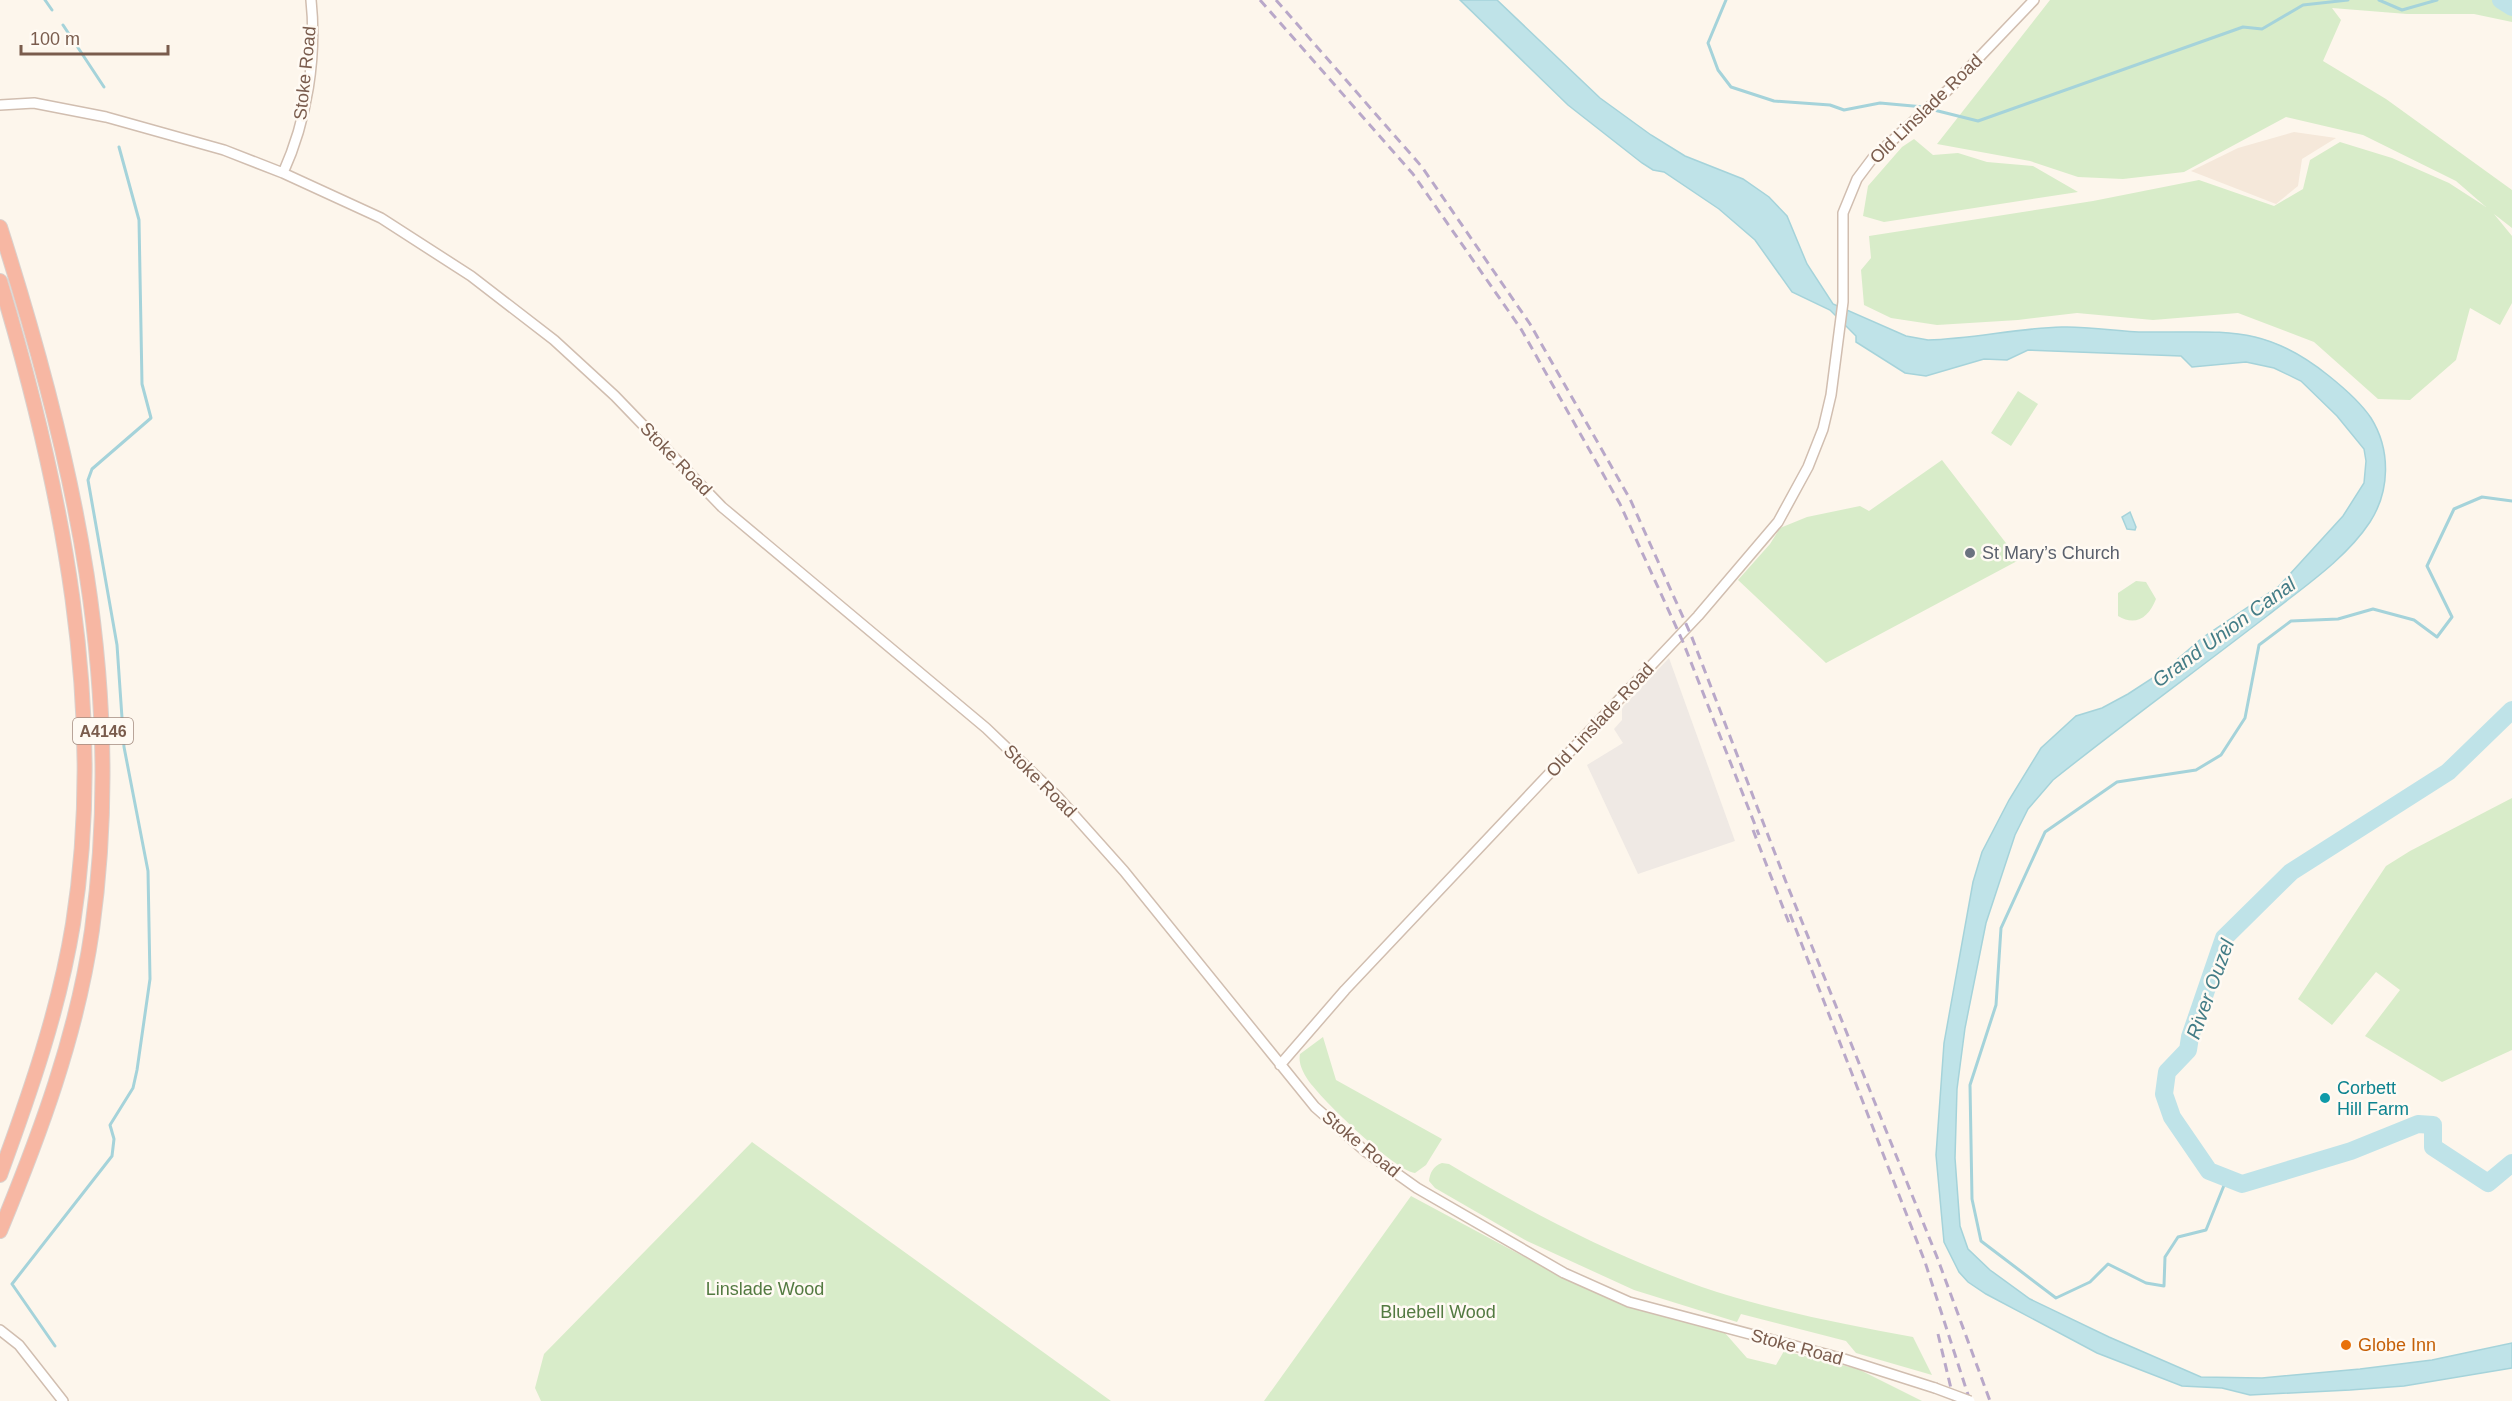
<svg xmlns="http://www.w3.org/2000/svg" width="2512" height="1401" viewBox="0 0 2512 1401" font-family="Arial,sans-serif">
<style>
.residential{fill:#f5e8da}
.industrial{fill:#efe9e4}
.green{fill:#d8ecc9}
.water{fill:#bfe3e8;stroke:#a5d3da;stroke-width:1.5}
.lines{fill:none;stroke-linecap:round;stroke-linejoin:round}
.stream{stroke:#a5d3da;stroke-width:3}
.river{stroke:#bfe3e8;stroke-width:18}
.minor-casing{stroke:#d1beb0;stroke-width:12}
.highway-casing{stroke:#dad1cd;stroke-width:16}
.minor{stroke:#fff;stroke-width:9}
.highway{stroke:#f7b7a3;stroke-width:14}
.rail{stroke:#b9a8c9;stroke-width:3;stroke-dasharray:9 6;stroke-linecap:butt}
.minor-bridge-casing{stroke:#d1beb0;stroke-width:12;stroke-linecap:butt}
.minor-bridge{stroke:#fff;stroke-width:9}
.worship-dot{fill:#6b7280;stroke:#fffaf3;stroke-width:2}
.culture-dot{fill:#0f9aa8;stroke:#fffaf3;stroke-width:2}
.food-dot{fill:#e8710a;stroke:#fffaf3;stroke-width:2}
.labels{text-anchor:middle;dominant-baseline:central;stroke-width:5;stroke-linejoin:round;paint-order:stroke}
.shield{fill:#fffaf3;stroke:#a28b7f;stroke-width:1.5}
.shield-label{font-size:16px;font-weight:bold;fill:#7a5c4d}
.street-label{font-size:18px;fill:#7a5c4d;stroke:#fffaf3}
.worship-label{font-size:18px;fill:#5b616d;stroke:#fffaf3;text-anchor:start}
.culture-label{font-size:18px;fill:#0d838f;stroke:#fffaf3;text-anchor:start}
.park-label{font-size:18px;fill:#537a41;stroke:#fffaf3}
.food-label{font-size:18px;fill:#c56008;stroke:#fffaf3;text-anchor:start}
.water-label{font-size:20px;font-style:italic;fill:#437c86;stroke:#fffaf3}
</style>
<rect width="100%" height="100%" fill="#fdf6ec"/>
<path class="residential" d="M2294 132 2336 138 2302 159 2298 186 2276 204 2191 171 2238 148Z"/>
<path class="industrial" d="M1669 658 1735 841 1638 874 1587 765 1623 743 1614 729 1622 720V708Z"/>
<path class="green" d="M2050 0H2512V22L2474 14H2407L2332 8 2341 20 2323 61 2386 99 2512 190V228L2494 214 2512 236V303L2500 325 2470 308 2456 360 2410 400 2378 399 2314 342 2238 313 2153 320 2077 313 2018 320 1937 325 1891 318 1864 305 1861 270 1871 258 1869 236 2093 201 2199 180 2274 206 2303 189 2310 160 2340 142 2392 158 2449 183 2486 207 2456 181 2363 135 2286 117 2184 172 2123 179 2078 177 2030 161 1937 144Z
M1914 139 1933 155 1958 153 1987 162 2033 166 2078 192 1884 222 1863 216 1868 186 1902 147Z
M2018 391 2038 404 2011 446 1991 433Z
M1942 460 2019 560 1826 663 1738 580 1770 544 1780 528 1807 517 1860 506 1869 511Z
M2136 581 2146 582 2156 599C2149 617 2136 627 2118 616V593Z
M2512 798V1050L2442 1082 2365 1036 2400 990 2376 972 2332 1025 2298 999 2386 866 2410 851Z
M1323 1037 1336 1080 1442 1139 1426 1165 1415 1173C1394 1170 1321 1099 1308 1080 1303 1072 1298 1063 1300 1054Z
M752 1142 1111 1401H541L535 1388 544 1354Z
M1442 1163 1449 1164C1533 1214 1623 1261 1717 1292 1781 1312 1847 1325 1913 1337L1932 1375 1856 1353 1846 1341 1741 1314 1737 1322 1634 1290 1527 1241 1435 1188 1429 1181C1430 1173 1433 1166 1442 1163Z
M1411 1196 1562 1277 1628 1306 1725 1333 1747 1358 1776 1365 1784 1351 1858 1369 1922 1401H1264Z"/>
<path class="water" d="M1460 0H1497L1600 98 1651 135 1685 156 1743 179 1769 197 1787 216 1807 264 1833 304 1906 336 1928 340C1973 339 2017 328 2062 327 2090 326 2118 332 2146 332 2225 333 2263 323 2329 376 2344 388 2361 403 2371 418 2391 450 2390 491 2370 522 2345 560 2302 588 2267 616 2196 671 2123 724 2053 780L2028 809 2015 835 1986 923 1965 1028 1957 1089 1955 1158 1960 1226 1968 1249 1990 1270 2030 1299 2109 1337 2201 1377 2262 1378 2360 1369 2432 1360 2512 1343V1368L2404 1386 2350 1390 2250 1395 2222 1388 2182 1386 2097 1353 1986 1294 1968 1282 1959 1272 1944 1242 1936 1155 1944 1043 1973 882 1982 852 2009 800 2041 748 2076 716 2102 708 2128 694 2165 670 2202 638 2279 586 2343 516 2364 483 2366 461 2364 449 2337 416 2301 381 2274 368 2246 362 2192 367 2181 356 2028 350 2007 360 1984 359 1926 376 1905 373 1856 342V336L1830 310 1792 292 1755 240 1719 209 1664 172 1653 170 1642 163 1568 105Z
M2130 512 2136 527 2135 530 2127 529 2122 517Z"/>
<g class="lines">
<path class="stream" d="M45 0 52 10
M1726 0 1708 43 1718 70 1731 87 1774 101 1830 105 1844 110 1880 103 1924 107
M2379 0 2402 10 2437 0
M63 25 104 87
M1930 109 1978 121 2243 27 2262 29 2303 5 2348 0
M2227 1178 2206 1230 2178 1237 2165 1257 2164 1286 2146 1283 2108 1264 2090 1282 2056 1298 1981 1241 1972 1199 1970 1085 1996 1005 2001 928 2045 832 2117 782 2196 770 2221 755 2245 718 2259 645 2291 621 2338 619 2373 609 2414 620 2437 637 2452 617 2427 566 2454 509 2482 497 2512 501
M55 1346 12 1284 112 1156 114 1139 110 1125 133 1088 137 1070 150 979 148 871 124 747 117 645 88 480 92 469 151 418 142 384 139 220 119 147"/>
<path class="river" d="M2501 0 2512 7
M2512 710 2448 772 2291 872 2224 938 2190 1037 2188 1050 2167 1072 2164 1094 2172 1117 2209 1171 2242 1184 2351 1151 2418 1124 2433 1125V1147L2488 1183 2512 1163"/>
<g class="minor-casing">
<path id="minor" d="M0 105 34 103 106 117 224 150 283 173 381 218 471 276 554 340 615 396 722 507 986 728 1057 796 1124 871 1315 1107 1365 1151 1417 1188 1564 1273 1629 1302 1844 1359 1935 1388
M283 173C307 120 317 57 311 0
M1280 1065 1345 990 1698 616 1778 522 1808 467 1823 429 1831 395 1843 302V213L1857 179 1872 159 1949 89 2034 0
M0 1330 19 1345 63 1401"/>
</g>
<g class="highway-casing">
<path id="highway" d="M0 227C74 458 126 686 92 930 77 1035 40 1134 0 1231
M0 281C62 487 107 708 73 924 59 1010 30 1093 0 1175"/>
</g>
<use href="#minor" class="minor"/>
<use href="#highway" class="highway"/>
<path class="rail" d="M1260 0 1413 174 1521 329 1620 504 1683 642 1759 835
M1276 0 1422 167 1530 324 1630 499 1691 635 1786 882 1937 1257 1990 1401
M1753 830 1789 923
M1790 914 1925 1262 1970 1401
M1938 1334 1954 1401"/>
<g class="minor-bridge-casing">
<path id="minor-bridge" d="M1935 1388 1970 1401"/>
</g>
<use href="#minor-bridge" class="minor-bridge"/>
</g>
<circle class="worship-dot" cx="1970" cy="553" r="6"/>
<circle class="culture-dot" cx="2325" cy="1098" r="6"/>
<circle class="food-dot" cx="2346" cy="1345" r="6"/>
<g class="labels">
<rect class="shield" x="73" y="718" width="60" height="26" rx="4.5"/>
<g class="shield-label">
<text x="103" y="731">A4146</text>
</g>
<g class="street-label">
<text transform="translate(305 73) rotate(-84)">Stoke Road</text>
<text transform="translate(1926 109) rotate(-44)">Old Linslade Road</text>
<text transform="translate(676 459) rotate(46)">Stoke Road</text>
<text transform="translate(1600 720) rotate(-47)">Old Linslade Road</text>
<text transform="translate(1040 781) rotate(45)">Stoke Road</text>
<text transform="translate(1361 1144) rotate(39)">Stoke Road</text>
<text transform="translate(1797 1347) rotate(15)">Stoke Road</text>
</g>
<g class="worship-label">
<text x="1982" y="553">St Mary’s Church</text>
</g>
<g class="culture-label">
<text x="2337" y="1088">Corbett<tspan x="2337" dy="21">Hill Farm</tspan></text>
</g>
<g class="park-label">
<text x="765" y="1289">Linslade Wood</text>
<text x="1438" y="1312">Bluebell Wood</text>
</g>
<g class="food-label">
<text x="2358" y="1345">Globe Inn</text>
</g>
<g class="water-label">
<text transform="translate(2224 632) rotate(-36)">Grand Union Canal</text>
<text transform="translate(2210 989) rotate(-70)">River Ouzel</text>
</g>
</g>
<path d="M21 45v9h147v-9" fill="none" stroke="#7a5c4d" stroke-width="3"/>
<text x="30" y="45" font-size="18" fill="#7a5c4d" stroke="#fffaf3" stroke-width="4.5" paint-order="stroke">100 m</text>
</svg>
